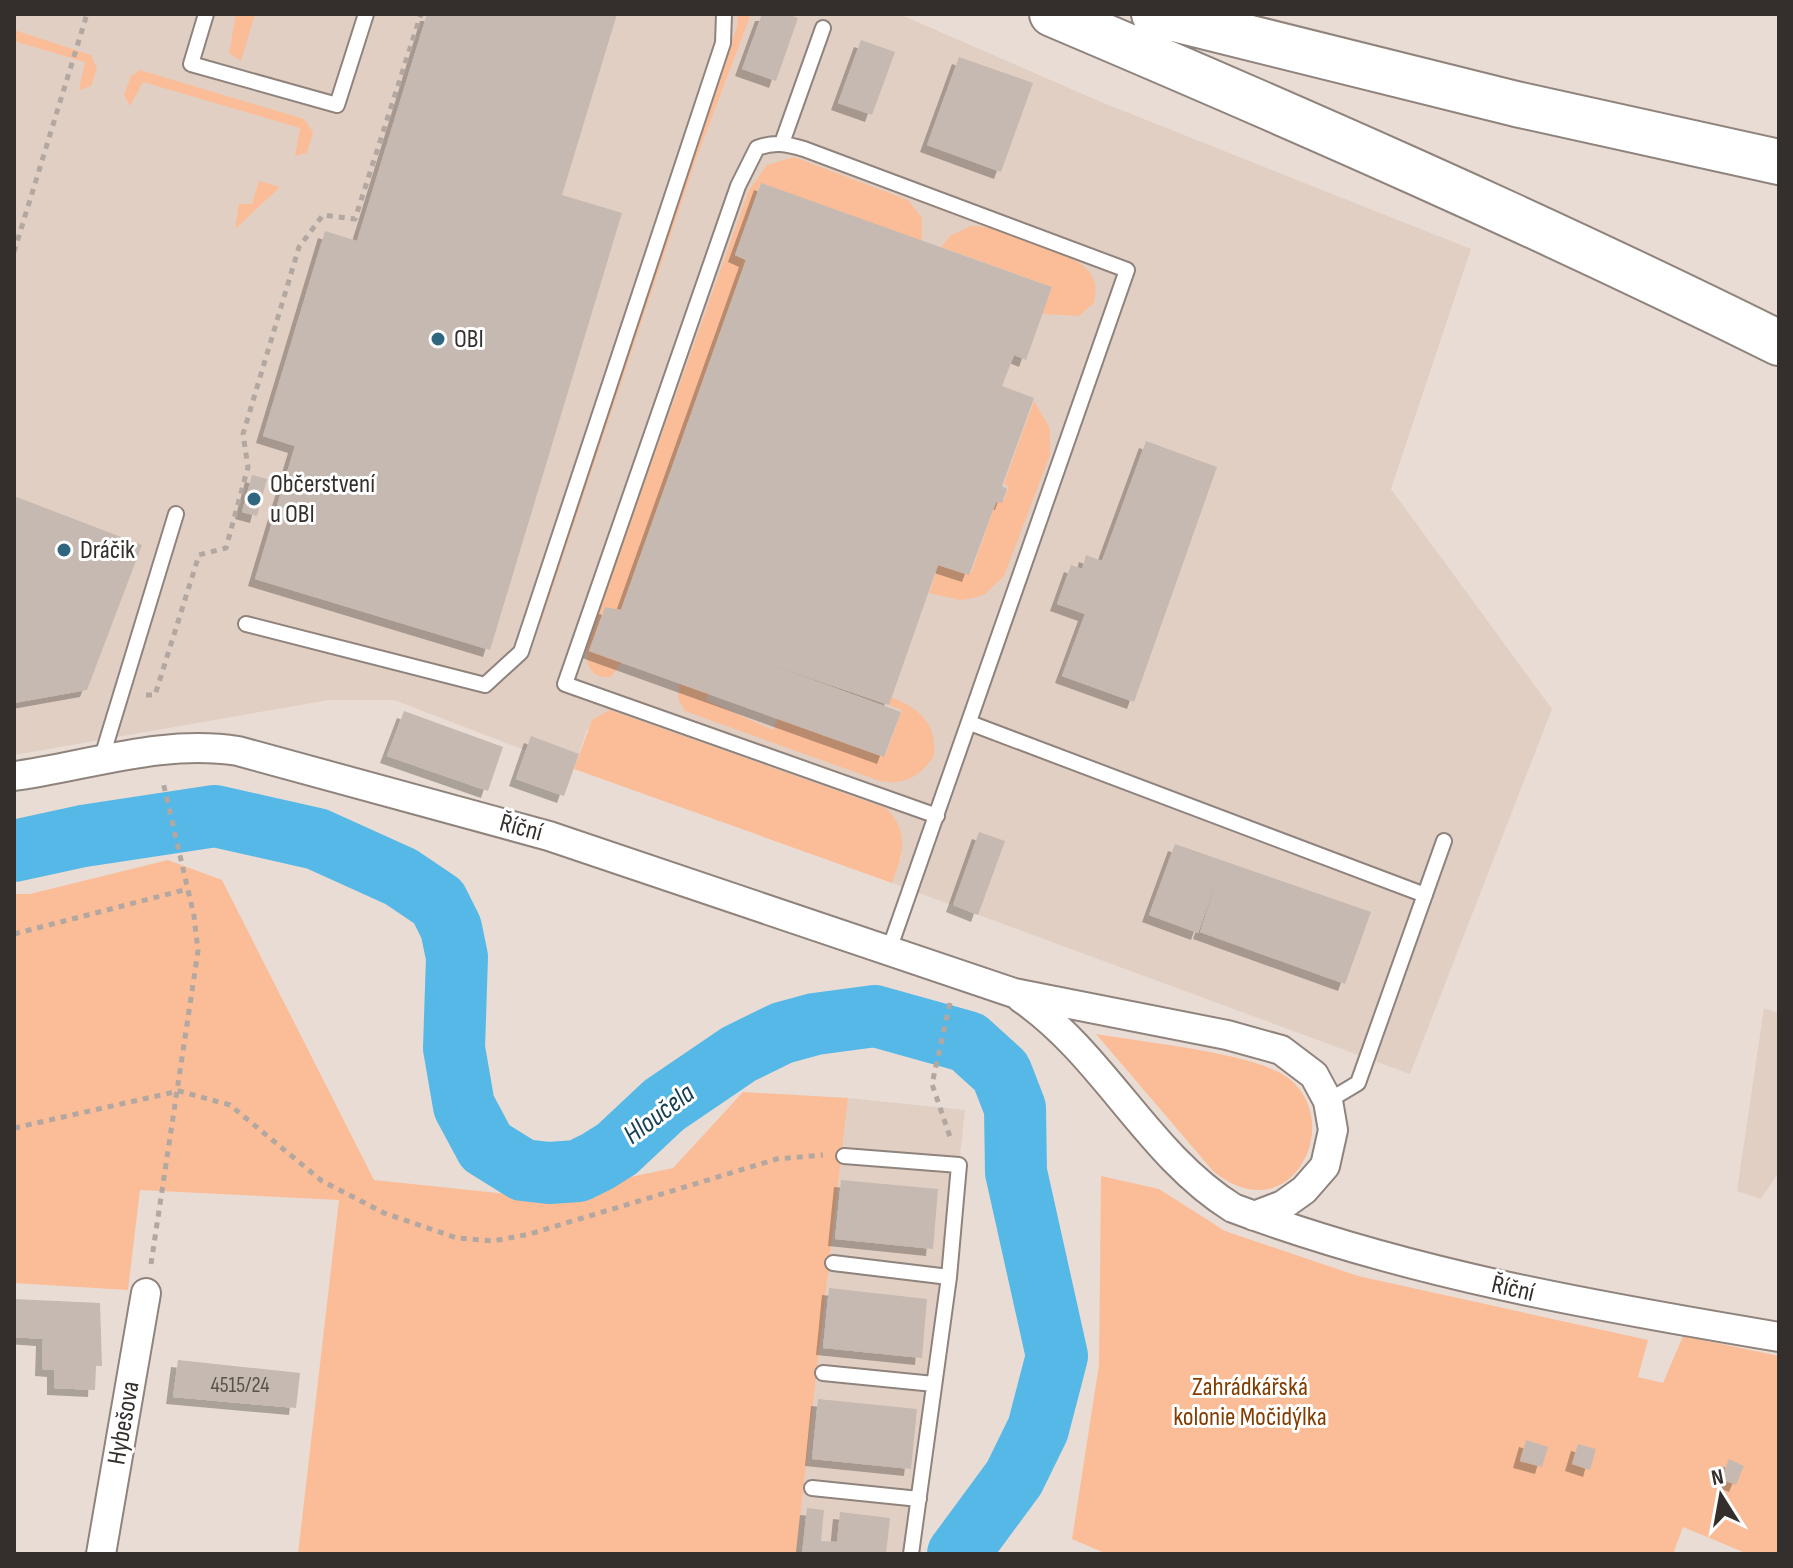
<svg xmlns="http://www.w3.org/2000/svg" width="1793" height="1568" viewBox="0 0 1793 1568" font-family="'Sofia Sans Condensed',sans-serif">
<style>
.built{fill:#e2cfc3}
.green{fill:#fbbd98}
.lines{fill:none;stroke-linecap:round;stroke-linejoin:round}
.river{stroke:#55b8e7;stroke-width:62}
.building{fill:#c5b9b1;filter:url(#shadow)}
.lane-casing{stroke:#8f837d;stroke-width:18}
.street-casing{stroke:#8f837d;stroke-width:32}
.highway-casing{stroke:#8f837d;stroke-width:48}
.path{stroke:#b2a7a1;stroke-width:5;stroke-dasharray:6 6;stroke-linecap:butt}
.lane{stroke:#fff;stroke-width:14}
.street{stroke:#fff;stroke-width:28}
.highway{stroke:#fff;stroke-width:44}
.poi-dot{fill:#2e6680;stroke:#fff;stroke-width:3}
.labels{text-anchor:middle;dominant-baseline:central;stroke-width:6;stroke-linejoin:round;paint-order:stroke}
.number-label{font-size:22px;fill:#58524d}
.poi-label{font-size:26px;fill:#342f2c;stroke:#fff;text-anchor:start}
.street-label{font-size:26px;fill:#342f2c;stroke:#fff}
.park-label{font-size:26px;fill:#833d00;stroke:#fff}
.water-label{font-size:28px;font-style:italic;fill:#164154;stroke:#fff}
</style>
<defs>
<filter id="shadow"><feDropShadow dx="-7" dy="7" stdDeviation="0" flood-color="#0004"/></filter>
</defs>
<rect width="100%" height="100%" fill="#e9dcd4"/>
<path class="built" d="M14 14H738L737 27 536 614 540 624 696 160 751 14H899L1101 102 1471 249 1391 489 1552 709 1410 1074 892 883 902 855 587 729 574 769 394 700H329L14 755Z
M1764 1008 1779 1013V1172L1761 1199 1737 1191Z
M848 1098 965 1110 917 1554H796Z"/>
<path class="green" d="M236 14H255L241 61 229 53Z
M738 14H751L696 160 540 625 536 614 737 27Z
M14 30 91 55 97 69 91 86 79 90 85 62 14 41Z
M140 70 304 119 313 132 307 153 295 156 300 128 143 82 130 106 124 95 131 76Z
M794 157 908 200 922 218V241L760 184 735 255 746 260 621 610 605 607 591 648 623 660 611 677C587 680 585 660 588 641L749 190 767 165Z
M259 181 280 187 235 229 239 204H252Z
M971 226C999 225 1073 250 1090 273 1097 282 1096 292 1094 303L1079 316 1042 314 1052 287 941 247 950 236Z
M1034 401 1050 428V455L1004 576 985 594 973 598 960 600 929 593 939 563 971 573 996 502 998 499 1004 500 1009 486 1004 484Z
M680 680 709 691 706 700 773 730 779 716 886 754 902 710 889 705 891 697C920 709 937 723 934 756 920 777 902 787 877 780L685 711 678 698Z
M610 710 886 808C910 832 903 855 892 883L574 769 592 720Z
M168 860 222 880 374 1180 536 1197 673 1168 743 1092 848 1098 796 1554H298L339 1200 140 1190 128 1290 14 1283V894H30Z
M1096 1034C1142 1042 1245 1052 1282 1074 1350 1114 1293 1237 1213 1171Z
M1101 1176 1159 1189 1225 1231 1358 1276 1648 1340 1638 1377 1663 1383 1683 1336 1779 1356V1554H1748L1683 1527 1673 1554H1107L1072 1539 1099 1365Z"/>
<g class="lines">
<path class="river" d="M14 851 83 836 215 816 317 839 401 877 438 902 451 928 457 957 454 1048 464 1106 486 1147 523 1170 549 1173 578 1171 598 1161 617 1149 664 1105 739 1054 782 1033 815 1024 875 1016 968 1042 1001 1072 1015 1108 1016 1172 1057 1356 1038 1429 1014 1478 958 1554"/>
</g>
<path class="building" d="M427 14H617L562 195 622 213 490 650 255 579 295 446 263 436 325 231 357 241Z
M762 14H787L798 18 776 81 742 69Z
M861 40 895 52 872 115 838 103Z
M959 57 1033 83 1001 172 927 145Z
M761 183 1052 287 1026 360 1014 355 1002 386 1034 398 1002 486 1007 489 1002 503 996 502 969 575 938 565 889 705 763 662 901 712 884 757 589 651 605 607 621 610 746 260 735 255Z
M1146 441 1217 467 1134 702 1062 676 1085 614 1057 604 1071 565 1082 569 1086 555 1102 561Z
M252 475 267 479 257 516 242 512Z
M14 496 142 545 87 690 14 703Z
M404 711 503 747 488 791 387 756Z
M531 736 579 754 564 796 516 779Z
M979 832 1005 841 978 915 953 905Z
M1175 844 1371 912 1345 984 1200 932 1220 871 1198 933 1149 915Z
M841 1180 938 1189 933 1249 835 1239Z
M829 1288 927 1299 922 1358 823 1348Z
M14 1299 100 1303 102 1366H96L95 1390 54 1388V1370L42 1369 43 1339 14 1337Z
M178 1360 300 1373 296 1408 173 1397Z
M818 1399 917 1409 911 1469 812 1459Z
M1526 1440 1548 1447 1542 1467 1520 1461Z
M1578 1444 1596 1449 1590 1470 1572 1464Z
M1729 1459 1744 1466 1736 1485 1721 1479Z
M807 1508 824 1510 821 1541 837 1542 840 1512 890 1518 886 1554H802Z"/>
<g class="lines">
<g class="lane-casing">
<path id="lane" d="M206 14 191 64 337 105 366 14
M782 143 823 28
M246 624 485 685 521 652 714 70 723 43 724 14
M970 723 1425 895
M101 760 176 514
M889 950 1127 270 804 149C787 144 775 141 757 148L738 186 565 684 937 816
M1328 1101 1358 1083 1444 841
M844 1156 959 1165 949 1277 911 1554
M833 1263 949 1277
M823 1373 934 1384
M812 1488 919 1499"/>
</g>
<g class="street-casing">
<path id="street" d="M14 776C88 766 162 739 238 751L549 836 1014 993 1227 1035 1281 1050 1314 1075 1328 1101 1333 1130 1325 1166 1304 1190 1283 1205 1254 1216
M1021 998C1104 1055 1148 1155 1233 1208 1410 1274 1594 1306 1779 1337
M101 1554 146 1293"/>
</g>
<g class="highway-casing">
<path id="highway" d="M1052 14C1297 118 1541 225 1779 343
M1154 14 1516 104 1779 162"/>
</g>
<path class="path" d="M14 252 87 14
M146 695H155L199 555 226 548 248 467 243 434 299 247 323 215 355 219 421 14
M14 934 188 889
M950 1003 932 1084 951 1140
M14 1128 179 1091 230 1105 322 1181 384 1213 457 1238 493 1241 530 1234 777 1159 823 1155
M151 1264 198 951 194 916 163 782"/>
<use href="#lane" class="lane"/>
<use href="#street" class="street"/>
<use href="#highway" class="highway"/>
</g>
<g class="poi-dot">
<circle cx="438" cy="339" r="8"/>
<circle cx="254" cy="499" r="8"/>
<circle cx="64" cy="550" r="8"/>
</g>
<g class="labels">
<g class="number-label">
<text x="240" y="1385">4515/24</text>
</g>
<g class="poi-label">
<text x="454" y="339">OBI</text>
<text x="270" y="484">Občerstvení<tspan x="270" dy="30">u OBI</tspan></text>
<text x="80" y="550">Dráčik</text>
</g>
<g class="street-label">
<text transform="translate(521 828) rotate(15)">Říční</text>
<text transform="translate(1513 1289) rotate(13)">Říční</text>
<text transform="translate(124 1423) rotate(-80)">Hybešova</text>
</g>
<g class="park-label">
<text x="1250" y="1387">Zahrádkářská<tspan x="1250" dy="30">kolonie Močidýlka</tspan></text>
</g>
<g class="water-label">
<text transform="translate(659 1114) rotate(-37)">Hloučela</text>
</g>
</g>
<rect width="1793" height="1568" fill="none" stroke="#342f2c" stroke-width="32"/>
<g transform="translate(1721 1496) rotate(349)" stroke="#ffffff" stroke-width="6" paint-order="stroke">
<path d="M0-6L14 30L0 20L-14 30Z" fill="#342f2c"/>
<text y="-12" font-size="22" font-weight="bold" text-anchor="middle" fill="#342f2c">N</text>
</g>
</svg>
